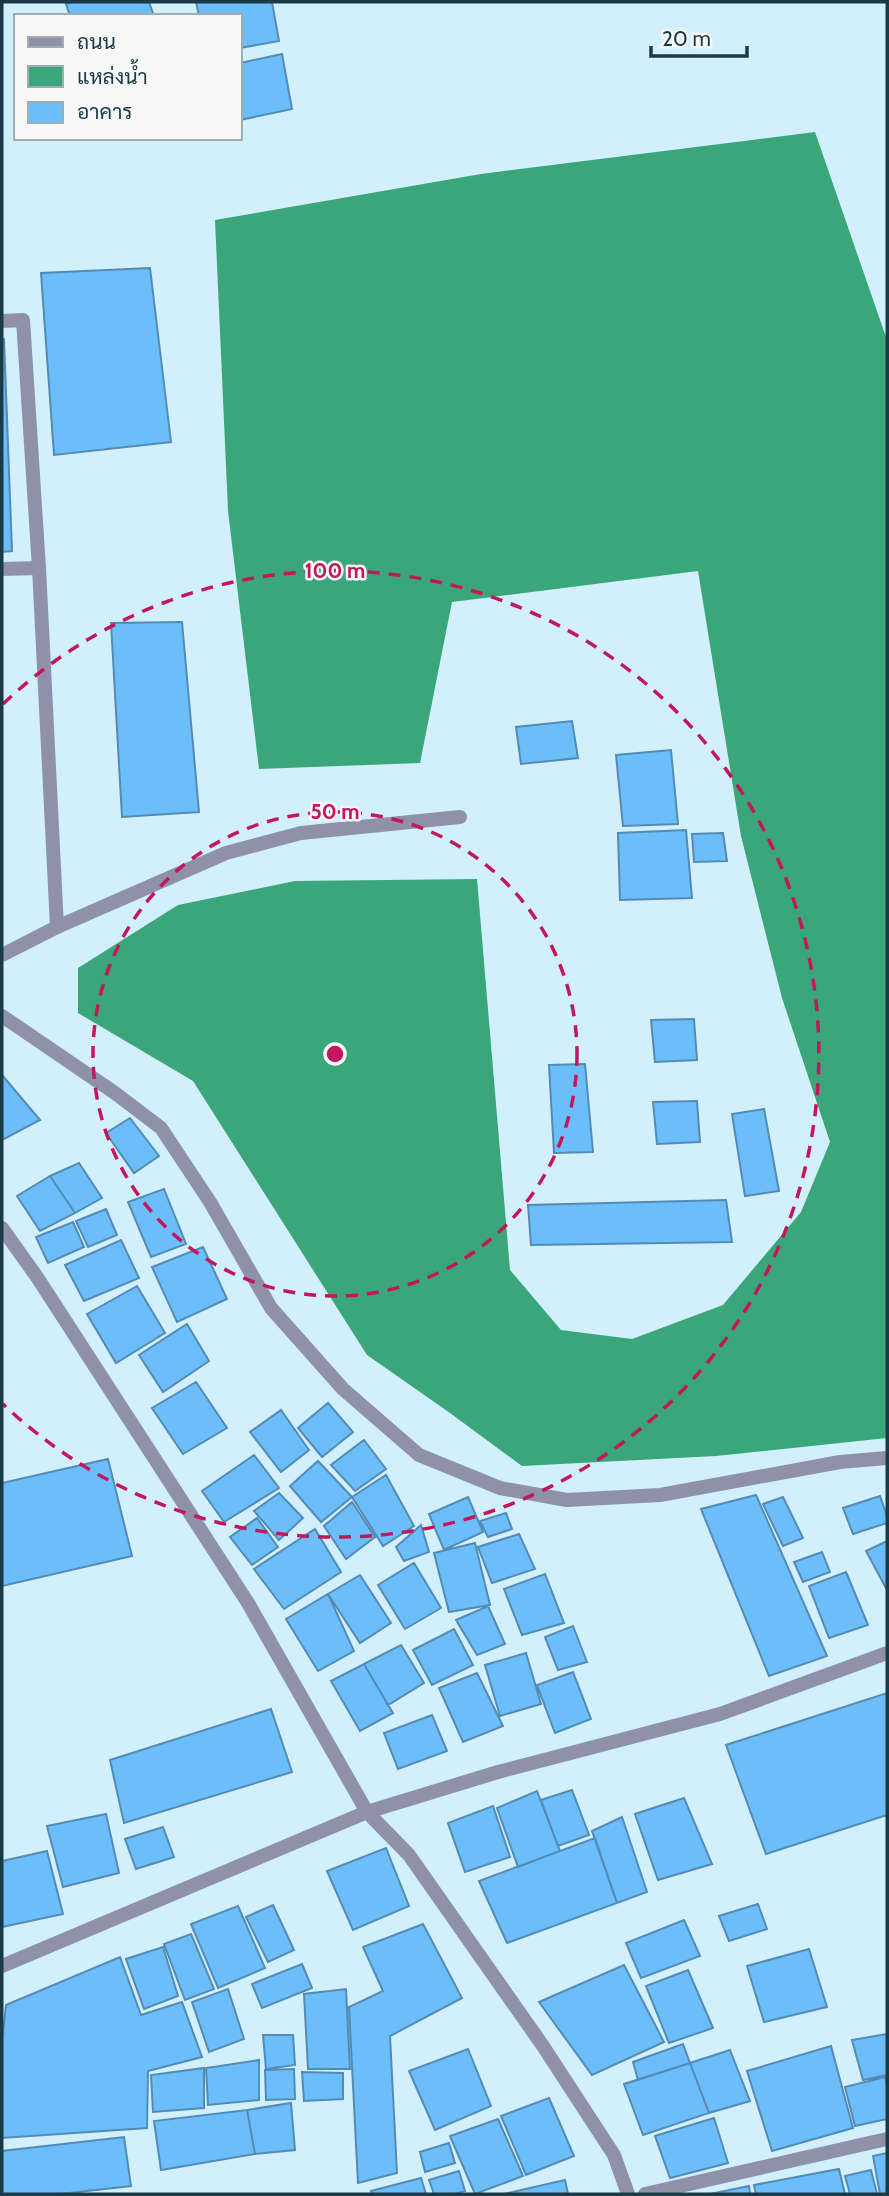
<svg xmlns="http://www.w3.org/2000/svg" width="889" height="2196" viewBox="0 0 889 2196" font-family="Cabin,Sarabun,sans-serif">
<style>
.water{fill:#3aa67a}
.building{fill:#6cbefb;stroke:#538bb5;stroke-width:2}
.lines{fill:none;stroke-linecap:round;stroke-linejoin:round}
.lane{stroke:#8f91ab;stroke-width:14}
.street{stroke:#8f91ab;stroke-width:14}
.ring{fill:none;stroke:#c2185b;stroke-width:3.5;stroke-dasharray:12 9}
.centre{fill:#c2185b;stroke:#f7f7f7;stroke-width:3.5}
.ring-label{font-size:21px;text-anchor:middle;font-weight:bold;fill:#c2185b;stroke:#f7f7f7;stroke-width:5;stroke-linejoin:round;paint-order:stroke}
</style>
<rect width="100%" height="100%" fill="#d2f0fb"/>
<path class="water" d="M815 132 887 340V1438L716 1456 522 1466 450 1413 367 1355 193 1081 78 1013V968L178 905 295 881 477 879 510 1270 561 1330 632 1339 723 1305 801 1212 830 1142 782 998 741 836 698 571 452 602 420 763 259 769 228 511 215 220 481 174Z"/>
<path class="building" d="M73 2H149L154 16H70L66 4Z
M196 2H272L279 41 240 48V16H199Z
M282 54 292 109 240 120V63Z
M150 268 171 442 54 455 41 273Z
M2 339H4L12 551 2 552Z
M182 622 199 812 122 817 111 623Z
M572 721 578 758 521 764 516 727Z
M671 750 678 824 623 826 616 755Z
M686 830 692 898 620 900 618 833Z
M723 833 727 861 694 862 692 834Z
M694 1019 697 1060 655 1062 651 1020Z
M585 1064 593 1152 554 1153 549 1065Z
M2 1075 40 1120 2 1140Z
M697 1101 700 1142 657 1144 653 1102Z
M764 1109 779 1191 745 1196 732 1114Z
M130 1118 159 1156 134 1173 106 1133Z
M79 1163 102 1198 75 1213 50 1176Z
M50 1176 75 1213 40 1231 17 1196Z
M164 1189 186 1244 151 1257 128 1202Z
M726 1200 732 1242 531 1245 528 1205Z
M106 1209 117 1235 88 1247 76 1221Z
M73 1222 84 1247 48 1263 36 1237Z
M121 1240 139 1278 84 1301 65 1265Z
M203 1247 227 1299 177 1322 152 1267Z
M137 1286 165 1333 116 1363 87 1314Z
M187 1324 209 1361 163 1392 139 1355Z
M196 1382 227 1428 183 1454 152 1408Z
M328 1403 353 1432 322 1457 298 1428Z
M281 1410 309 1450 281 1472 250 1432Z
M364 1440 386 1469 355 1491 331 1465Z
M254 1455 279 1488 224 1522 202 1491Z
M108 1459 132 1556 2 1586V1483Z
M318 1461 352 1497 321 1522 290 1486Z
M386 1475 414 1526 383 1546 352 1497Z
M279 1493 303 1518 279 1540 254 1511Z
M756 1495 827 1656 769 1676 701 1509Z
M880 1496 887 1516V1523L853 1534 843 1508Z
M468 1497 483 1532 444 1550 429 1514Z
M783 1497 803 1538 783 1546 763 1504Z
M352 1502 375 1537 346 1559 324 1526Z
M506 1513 512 1529 488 1537 480 1521Z
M257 1518 278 1547 252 1565 230 1537Z
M421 1525 429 1552 404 1561 396 1547Z
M315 1529 341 1572 284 1609 254 1569Z
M519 1534 535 1569 492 1583 478 1547Z
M887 1541V1590L866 1551Z
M475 1543 490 1605 449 1612 434 1553Z
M822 1552 830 1572 803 1582 794 1562Z
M414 1563 441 1608 405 1629 378 1585Z
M846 1572 868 1625 829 1638 809 1586Z
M545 1574 564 1623 522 1635 504 1589Z
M360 1575 391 1623 360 1643 328 1594Z
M328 1594 354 1651 318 1671 286 1619Z
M488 1606 505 1644 477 1655 456 1620Z
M573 1626 587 1662 558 1670 545 1637Z
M454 1629 473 1665 432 1685 413 1650Z
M401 1645 424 1683 388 1705 364 1664Z
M526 1653 541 1704 500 1716 485 1665Z
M364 1664 393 1713 360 1731 331 1681Z
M573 1672 591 1719 555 1733 537 1685Z
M477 1673 503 1726 463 1742 439 1688Z
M887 1693V1815L766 1854 726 1745Z
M271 1709 292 1772 124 1823 110 1760Z
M432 1715 447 1751 398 1769 384 1733Z
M572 1790 589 1835 558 1846 541 1800Z
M537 1791 560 1851 518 1867 497 1808Z
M684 1798 712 1864 658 1880 635 1814Z
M493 1806 510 1857 465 1872 448 1823Z
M106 1814 119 1873 63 1887 47 1826Z
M622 1817 647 1892 617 1903 592 1831Z
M163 1827 174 1857 136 1869 125 1839Z
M595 1838 617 1903 507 1943 479 1881Z
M386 1848 409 1906 353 1930 327 1871Z
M47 1851 63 1914 2 1927V1861Z
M758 1904 767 1929 729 1941 719 1916Z
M273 1905 294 1950 268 1962 246 1917Z
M238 1906 265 1968 218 1988 191 1924Z
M684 1920 700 1956 641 1978 626 1943Z
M423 1924 462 1998 390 2036 397 2173 358 2183 349 2007 383 1991 363 1947Z
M191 1934 214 1989 185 2000 164 1944Z
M163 1947 178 1996 144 2009 126 1959Z
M809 1949 827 2007 764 2022 747 1966Z
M120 1957 141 2015 182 2002 202 2057 148 2071 147 2128 2 2138V2041L6 2005Z
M302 1964 312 1988 262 2008 252 1984Z
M624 1965 664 2042 592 2075 539 2002Z
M688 1970 713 2028 669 2043 646 1986Z
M228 1989 244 2039 209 2052 192 2002Z
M346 1989 350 2069H308L304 1994Z
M887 2034V2075L863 2080 852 2040Z
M263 2035H293L295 2065 266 2069Z
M683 2044 690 2063 638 2080 633 2062Z
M831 2046 853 2128 772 2151 747 2071Z
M468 2049 491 2106 435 2130 409 2071Z
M730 2050 750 2101 709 2113 690 2063Z
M259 2060V2100L208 2105 206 2068Z
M690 2063 709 2113 643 2135 624 2084Z
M204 2068V2108L153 2112 151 2075Z
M294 2069 295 2099 266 2100 265 2070Z
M302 2072 343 2073V2099L304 2101Z
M885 2077 887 2084V2119L855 2126 845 2087Z
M549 2098 574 2156 526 2175 501 2116Z
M291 2103 295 2150 255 2154 247 2110Z
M247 2110 255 2154 161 2170 154 2121Z
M714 2118 728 2163 670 2178 655 2136Z
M498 2119 523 2176 475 2194 450 2136Z
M124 2137 131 2186 60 2194H2V2151Z
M449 2143 455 2163 425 2172 420 2152Z
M887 2153V2194H880L873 2156Z
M839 2169 845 2194H756L754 2185Z
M871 2170 877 2194H850L845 2176Z
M459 2171 465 2191 454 2194H434L429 2180Z
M421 2178 426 2194H372L371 2191Z
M565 2180 568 2194H504Z
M749 2186 750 2194H710Z"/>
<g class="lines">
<path class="lane" d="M2 321 23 320 39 568 57 927
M2 569 39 568"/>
<path class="street" d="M2 955 57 927 226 853 301 833 460 817
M2 1016 115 1093 161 1128 210 1202 271 1308 343 1389 419 1455 500 1488 567 1500 660 1495 840 1462 887 1458
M2 1228 37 1277 248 1603 367 1812 409 1855 543 2046 614 2155 628 2194
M2 1966 367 1812 498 1772 720 1714 887 1653
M645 2194 887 2139"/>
</g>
<g class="ring">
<circle cx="335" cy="1054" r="242"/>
<path d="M3 704A483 483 0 1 1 3 1404"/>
</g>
<circle cx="335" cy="1054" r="10" class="centre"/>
<g class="ring-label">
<text x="335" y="578">100 m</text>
<text x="335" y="819">50 m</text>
</g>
<rect width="889" height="2196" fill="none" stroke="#1a3b46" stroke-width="7"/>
<rect x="14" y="14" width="228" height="126" fill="#f7f7f7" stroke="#9facb0" stroke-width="2"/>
<rect x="28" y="37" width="35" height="10" fill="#8f91ab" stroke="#9facb0" stroke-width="2"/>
<text x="77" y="49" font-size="21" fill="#1a3b46">ถนน</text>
<rect x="28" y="66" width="35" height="21" fill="#3aa67a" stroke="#9facb0" stroke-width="2"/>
<text x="77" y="84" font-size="21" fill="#1a3b46">แหล่งน้ำ</text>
<rect x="28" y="102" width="35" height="21" fill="#6cbefb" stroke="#9facb0" stroke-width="2"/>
<text x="77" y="119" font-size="21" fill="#1a3b46">อาคาร</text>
<path d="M651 46v10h96v-10" fill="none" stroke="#1a3b46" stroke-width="3.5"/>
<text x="662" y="46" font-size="21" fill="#1a3b46" stroke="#f7f7f7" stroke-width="5" paint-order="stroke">20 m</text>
</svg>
